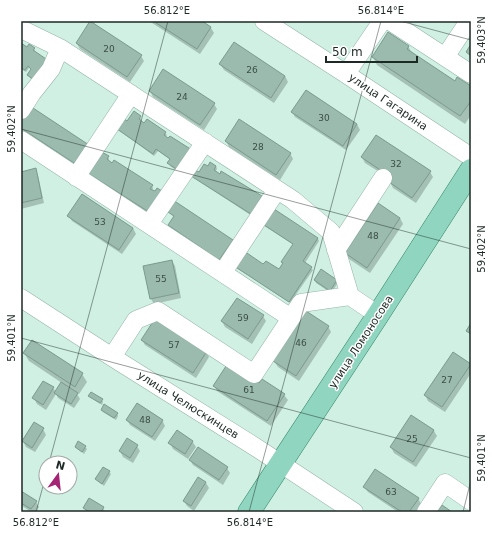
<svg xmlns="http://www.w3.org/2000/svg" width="492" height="533" viewBox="0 0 492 533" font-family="'DejaVu Sans',sans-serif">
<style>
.shadow{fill:#0003}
.building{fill:#9bbbae;stroke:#7c9a8e}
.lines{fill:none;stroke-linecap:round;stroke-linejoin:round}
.minor-casing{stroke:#95b4a7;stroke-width:19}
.major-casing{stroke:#37876d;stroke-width:23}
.minor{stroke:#fff;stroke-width:18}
.major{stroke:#90d5bf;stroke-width:22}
.ticks{fill:none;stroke:#1c2924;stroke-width:1;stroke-opacity:0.45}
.labels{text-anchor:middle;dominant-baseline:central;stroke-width:3;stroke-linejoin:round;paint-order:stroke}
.number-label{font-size:9px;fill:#3c4e46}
.street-label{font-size:11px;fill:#1c2924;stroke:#fff}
.neatline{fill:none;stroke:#1c2924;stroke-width:1.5}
.ticks-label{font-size:10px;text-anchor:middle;fill:#1c2924}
</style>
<rect width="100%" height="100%" fill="#cff0e2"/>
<path class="shadow" d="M149 21H200L211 28 214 33 200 54Z
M21 44 28 48H34L35 51 34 52 38 83 30 78 28 75 32 70 29 68 26 72 21 69Z
M77 44 141 56 144 61 130 82 80 49Z
M408 46 413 55 455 82 471 87V115L465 124 377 65 373 57Z
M220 64 285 76 288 82 274 103 224 70Z
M150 91 214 104 217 109 204 130 153 97Z
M31 108 78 166 21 129V123Z
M292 112 357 124 360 130 346 150 295 117Z
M140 117 141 119 140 121 165 133 167 135 165 137 179 172 170 166 169 163 171 160 158 151 154 156 120 131 119 129 127 122Z
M226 141 290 153 293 159 280 180 229 147Z
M108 157 109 159 108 161 152 186 153 188 152 191 150 214 89 174 87 172Z
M362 157 430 172 433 177 416 203 393 188 390 182 392 180 365 163Z
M216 166 217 169 215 172 261 197 262 199 252 216 194 178 192 176 208 167Z
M35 170 38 175 44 203 21 209V173Z
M271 209 318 239 319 241 305 263 313 270 290 303 237 268 235 266H264L279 271 283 264 282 262 294 245 263 225Z
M167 210 232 241 233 243 221 262 170 227 169 225 174 217Z
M69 216 133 228 136 234 122 254 72 221Z
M400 218 403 224 370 273 349 259 346 253Z
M172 261 175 266 181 298 154 304 151 299Z
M315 280 336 281 338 283 331 293 316 283Z
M263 316 266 321 252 344 225 327 222 321Z
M328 326 331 332 299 381 278 367 274 361Z
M142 340 206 352 209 357 196 378 145 345Z
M32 341 82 374 87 382 79 394 76 392 80 399 74 408 58 398 56 394 46 410 37 404 34 398 44 382 53 388 56 392 62 383 29 361 24 353Z
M470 365 471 373 445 412 428 401 425 395Z
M259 385 284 395 288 400 271 426 217 391 214 386Z
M89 396 102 400 103 402 102 405 91 398Z
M102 410 117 413 118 416 116 420 103 412Z
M411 416 434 431 437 436 416 467 394 453 391 447Z
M127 420H162L165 426 155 441 130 425Z
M43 429 46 435 35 452 26 447 23 441Z
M192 441 196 447 188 459 173 449 170 443Z
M137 446 140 451 133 463 123 457 120 451Z
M76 447H85L87 449 84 454Z
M190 460 227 468 230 473 223 485 193 465Z
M104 468 111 474 104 486 96 479Z
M199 478 206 483 209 488 194 511 187 506 184 501Z
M364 487 418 498 421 504 416 512H398L368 492Z
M21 492 36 502 39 507 36 512H31L21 505Z
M84 508H103L105 512H87Z"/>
<path class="building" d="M90 21 142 55 127 77 76 43Z
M153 21H202L211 27 197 49Z
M388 32 409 46 407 49 455 81 457 77 471 86V101L460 116 372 57Z
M234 42 285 76 271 98 219 64Z
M21 43 27 47 29 44 35 48 33 50 49 61 36 81 27 75 31 69 28 66 25 70 21 68Z
M471 44V56L466 52Z
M163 69 215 103 200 125 149 91Z
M306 90 357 124 343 146 291 112Z
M30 106 89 145 77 165 21 128V121Z
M134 111 141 116 139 119 144 123 147 119 166 132 164 135 168 138 170 136 192 150 178 170 167 163 170 159 156 149 153 154 117 129 123 118 127 121Z
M239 119 291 153 276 175 225 141Z
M376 135 431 171 412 198 389 182 392 178 361 157Z
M100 151 109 156 107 159 112 163 114 160 153 185 150 189 155 191 157 188 162 191 149 212 86 172Z
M210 162 216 166 214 170 220 174 221 171 262 196 251 214 191 176 195 170 199 172 204 164 208 166Z
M36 168 42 198 21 203V172Z
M82 194 133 228 119 250 67 216Z
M173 200 233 240 219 260 168 225 174 216 165 210Z
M378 203 400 218 367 268 345 253Z
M271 207 318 238 303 261 312 267 289 302 234 266 244 251 263 264 266 261 279 269 283 263 281 262 293 244 261 223Z
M172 260 179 293 150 299 143 266Z
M321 269 337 280 330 291 314 280Z
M237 298 264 315 248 339 221 321Z
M306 311 329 326 296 376 273 361Z
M156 317 207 351 193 373 141 340Z
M471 323V334L466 331Z
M32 340 83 373 75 387 23 353Z
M453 352 471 364 442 407 424 395Z
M228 363 259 383 262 379 285 394 267 421 213 386Z
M43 381 54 387 43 405 32 398Z
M61 382 78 393 71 404 54 393Z
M91 392 103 399 100 403 88 396Z
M137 403 163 420 152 437 126 420Z
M104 404 118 413 114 418 101 410Z
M411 415 434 430 413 462 390 447Z
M34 422 44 428 32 448 22 441Z
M177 430 193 441 185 454 168 443Z
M127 438 138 445 130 458 119 451Z
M78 441 86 446 82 452 75 447Z
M198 447 228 467 219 480 189 460Z
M103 467 110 471 102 484 95 479Z
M375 469 419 498 409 512H402L363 487Z
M198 477 206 482 191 506 183 501Z
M21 491 37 501 31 509 21 503Z
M89 498 104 507 101 512H90L83 508Z
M442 505 452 512H437Z"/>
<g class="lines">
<g class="minor-casing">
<path id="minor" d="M264 21 346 74 471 157
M390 21 471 74
M21 29 60 48 293 200 331 232 350 296 378 315
M445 57 469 21
M346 74 382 21
M21 110 32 93 51 69 60 48
M21 140 291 318
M76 177 131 94
M149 224 205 142
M336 250 383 178
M223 272 277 190
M21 298 112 357 260 450 354 512
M112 357 136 320 158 311 254 374 301 303 350 296
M426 512 445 483 471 501"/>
</g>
<g class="major-casing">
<path id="major" d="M249 512 378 315 471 170"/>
</g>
<use href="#minor" class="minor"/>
<use href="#major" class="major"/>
</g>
<path class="ticks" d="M400 21 471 40M21 129 471 249M21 338 471 458M49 463 168 21M36 512 46 475M249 512 381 21M463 512 471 480"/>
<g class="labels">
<g class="number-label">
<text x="109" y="49">20</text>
<text x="252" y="70">26</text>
<text x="182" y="97">24</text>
<text x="324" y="118">30</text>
<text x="258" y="147">28</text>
<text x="396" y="164">32</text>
<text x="100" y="222">53</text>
<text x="373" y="236">48</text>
<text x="161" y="279">55</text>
<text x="243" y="318">59</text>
<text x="301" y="343">46</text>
<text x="174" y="345">57</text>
<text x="447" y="380">27</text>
<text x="249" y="390">61</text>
<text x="145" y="420">48</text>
<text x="412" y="439">25</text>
<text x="391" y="492">63</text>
</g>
<g class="street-label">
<text transform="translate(388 102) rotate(34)">улица Гагарина</text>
<text transform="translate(361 342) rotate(-57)">улица Ломоносова</text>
<text transform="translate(188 405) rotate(32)">улица Челюскинцев</text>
</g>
</g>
<rect width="492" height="533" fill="none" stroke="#ffffff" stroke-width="44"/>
<g transform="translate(58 475) rotate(15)"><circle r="19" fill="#ffffff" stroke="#a4a9a7"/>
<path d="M0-3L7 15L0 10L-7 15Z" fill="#a52474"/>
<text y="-6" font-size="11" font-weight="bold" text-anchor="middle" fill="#1c2924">N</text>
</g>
<path d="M326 56v6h91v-6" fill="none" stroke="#1c2924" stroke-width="2"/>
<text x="332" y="56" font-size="12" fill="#1c2924" stroke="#ffffff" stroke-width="3" paint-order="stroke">50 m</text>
<rect x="22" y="22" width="448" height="489" class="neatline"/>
<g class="ticks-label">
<text x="167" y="14">56.812°E</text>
<text x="381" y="14">56.814°E</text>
<text transform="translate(481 40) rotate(-90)" y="4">59.403°N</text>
<text transform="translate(11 129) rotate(-90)" y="4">59.402°N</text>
<text transform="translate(481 249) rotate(-90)" y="4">59.402°N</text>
<text transform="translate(11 338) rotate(-90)" y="4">59.401°N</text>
<text transform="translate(481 458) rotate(-90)" y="4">59.401°N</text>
<text x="36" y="526">56.812°E</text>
<text x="250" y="526">56.814°E</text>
</g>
</svg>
